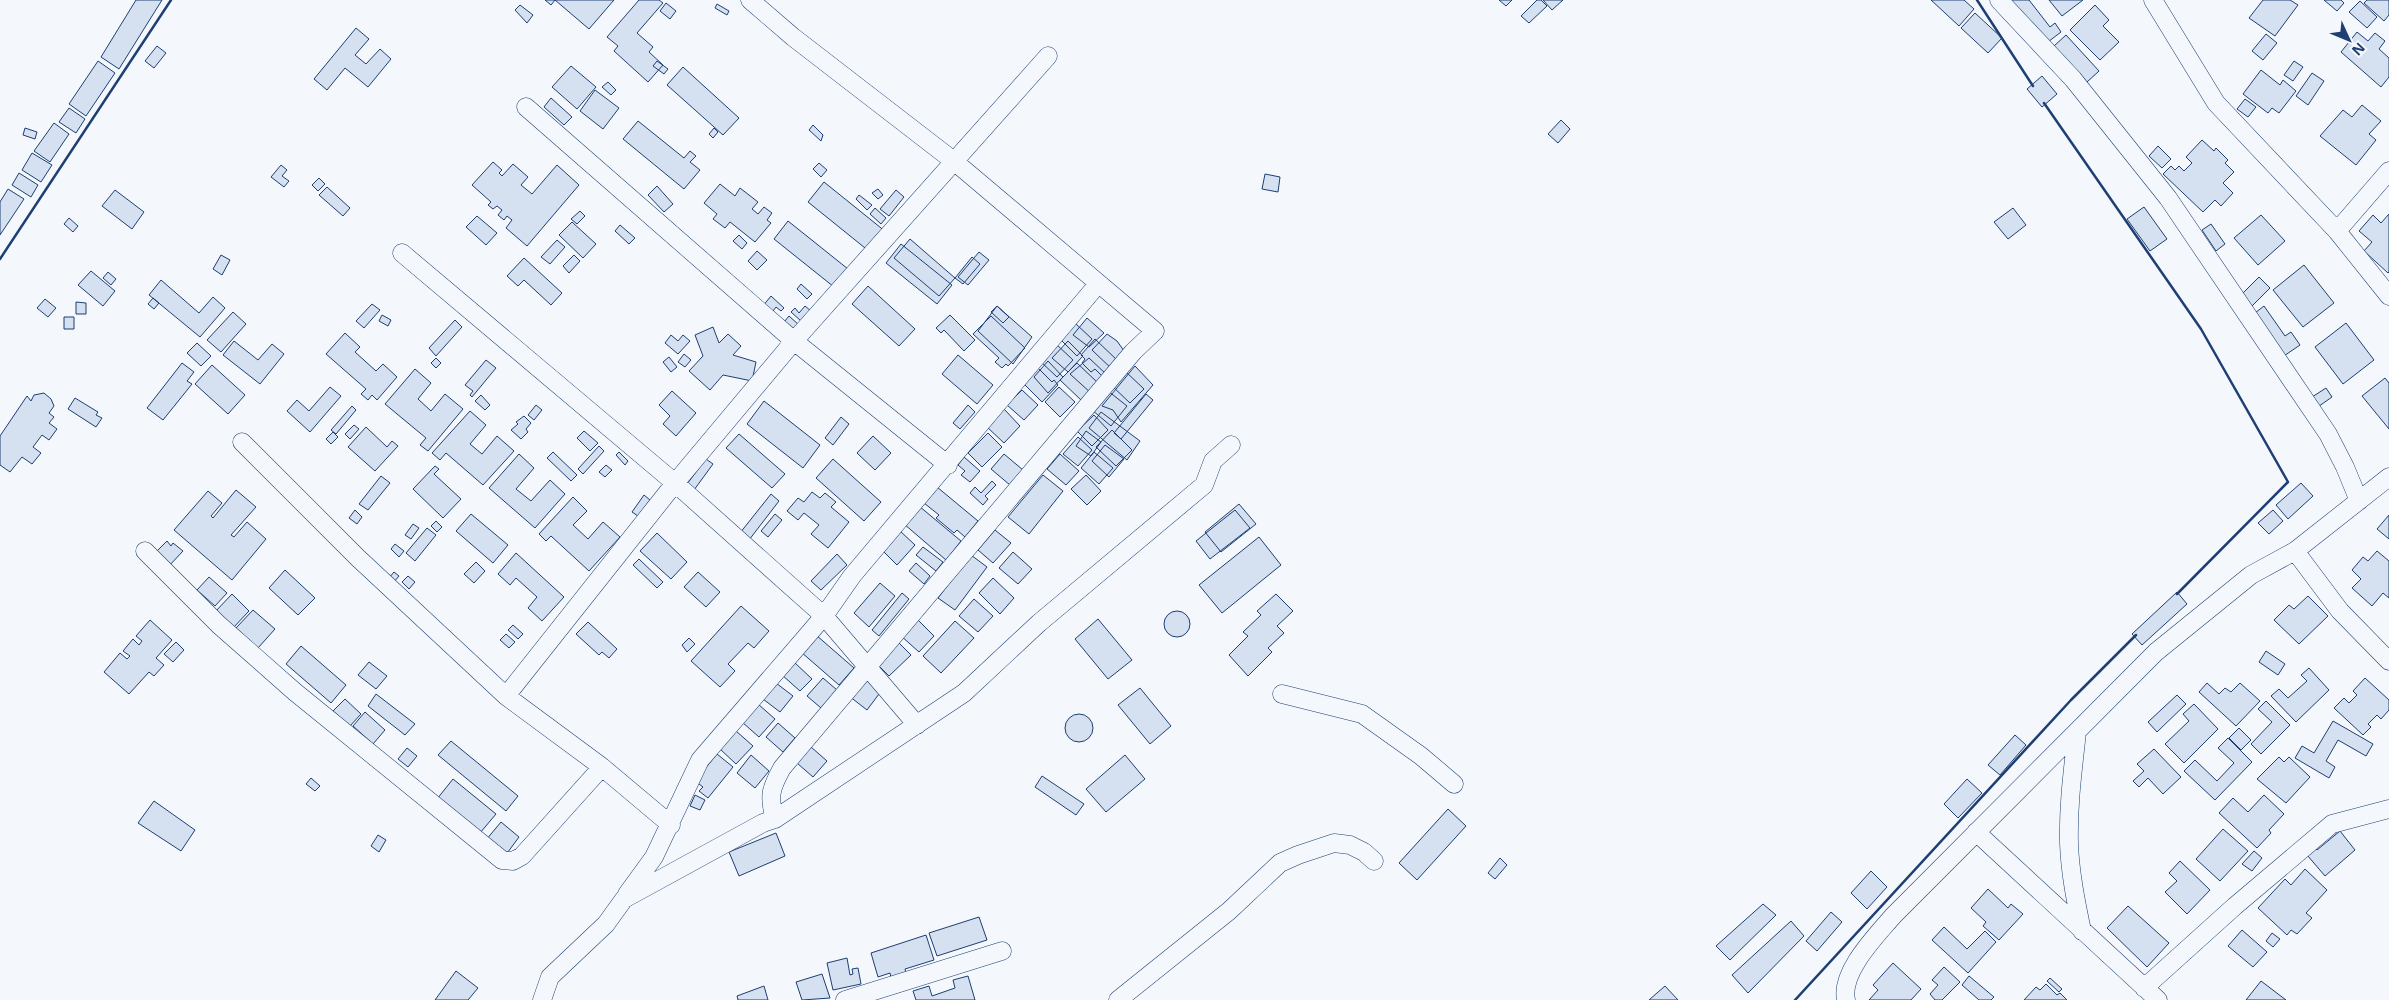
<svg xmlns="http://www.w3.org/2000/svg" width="2389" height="1000" viewBox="0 0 2389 1000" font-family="'Open Sans',sans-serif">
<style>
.building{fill:#d5e0f0;stroke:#1d3f73}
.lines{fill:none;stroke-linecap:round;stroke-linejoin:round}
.street-casing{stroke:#1d3f73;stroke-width:19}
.street{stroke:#f4f7fb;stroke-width:18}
.wall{stroke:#1d3f73;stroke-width:2.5}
</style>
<rect width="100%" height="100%" fill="#f4f7fb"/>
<path class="building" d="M136 0H162L119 69 101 57Z
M545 0H614L589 29 555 0 551 5Z
M639 0H659L663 3 637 33 653 47 649 52 663 65 648 82 614 51 618 46 607 37Z
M1499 0H1512L1506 6Z
M1537 0H1541L1547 6 1529 23 1521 16Z
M1543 0H1563L1552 10Z
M1931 0H1964L1974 9 1959 26Z
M2009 0H2029L2050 27 2055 23 2061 32 2044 45Z
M2049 0H2083L2062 16Z
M2263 0H2290L2298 5 2275 36 2249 18Z
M2324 0H2341L2344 3 2337 11Z
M2367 0H2389V15L2384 21 2364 3Z
M2360 1 2377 17 2367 28 2349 12Z
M666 3 676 11 670 19 660 11Z
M717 4 729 11 727 15 715 8Z
M520 5 533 15 527 23 515 10Z
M2095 5 2109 20 2103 26 2119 42 2100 60 2070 30Z
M1975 13 2002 38 1988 53 1961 28Z
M356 28 369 39 355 55 366 64 380 49 391 59 368 87 345 68 327 90 314 79Z
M2357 32 2368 41 2375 33 2385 41 2379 49 2389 58V77L2381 87 2341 52Z
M2266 34 2277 43 2263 60 2252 51Z
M2066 35 2099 71 2087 82 2054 46Z
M157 46 166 53 154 68 145 61Z
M98 61 115 73 86 116 69 104Z
M657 61 668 69 664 74 653 66Z
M2294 61 2303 67 2293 81 2284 75Z
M571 66 596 87 577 109 552 87Z
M683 67 739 118 723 135 667 85Z
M2261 70 2280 85 2283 80 2296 91 2279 113 2272 108 2268 113 2243 94Z
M2312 73 2324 81 2308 105 2296 96Z
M2042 76 2057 94 2042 107 2027 89Z
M608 82 616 90 611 95 602 87Z
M595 90 619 108 603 129 580 111Z
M551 98 572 117 564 125 544 107Z
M2245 99 2256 107 2248 117 2237 109Z
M2362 105 2381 121 2369 134 2376 140 2356 165 2320 136 2343 110 2352 117Z
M69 108 85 119 76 133 59 122Z
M1561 120 1570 129 1558 143 1548 134Z
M638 121 684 158 690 151 696 156 690 162 700 170 684 189 623 139Z
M54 123 69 134 50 162 34 151Z
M813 125 823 135 821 141 809 130Z
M25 128 37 132 35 139 23 135Z
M714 128 718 132 713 138 709 134Z
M2202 140 2214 151 2216 148 2228 160 2225 163 2234 172 2223 183 2233 193 2221 206 2215 200 2203 212 2163 174 2171 166 2175 170 2179 166 2184 171 2192 163 2186 157Z
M2158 146 2171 159 2162 168 2149 156Z
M32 153 52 165 41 182 22 170Z
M493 162 502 170 499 173 502 176 513 164 528 177 521 185 532 194 557 165 579 185 527 246 506 228 512 220 507 216 504 220 498 215 502 210 497 206 493 209 488 205 491 202 472 185Z
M819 163 827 170 821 177 813 169Z
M281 165 287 170 282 176 289 181 284 187 271 177Z
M19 173 38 185 31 197 12 185Z
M1265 174 1280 177 1278 192 1262 189Z
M319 178 325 184 318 191 312 185Z
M824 182 886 232 870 252 808 202Z
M720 184 735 196 740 188 758 202 752 209 758 214 764 207 772 213 767 220 771 223 755 242 730 222 725 228 713 219 717 214 704 203Z
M657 186 673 204 664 212 648 195Z
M327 187 350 208 343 216 319 195Z
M8 189 24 199 0 235V202Z
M878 189 883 195 878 199 872 193Z
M115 190 144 212 132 229 102 206Z
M896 190 904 197 889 216 880 209Z
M859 195 872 205 867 210 856 199Z
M2144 207 2167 239 2150 251 2127 219Z
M875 208 886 218 881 224 870 214Z
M2013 208 2026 225 2008 239 1994 222Z
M580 211 585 216 577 224 571 219Z
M2389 214V272L2388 273 2364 251 2372 242 2359 231 2373 215 2381 223Z
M2261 215 2285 241 2258 265 2234 238Z
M477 216 497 233 486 245 466 227Z
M69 218 78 226 73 232 64 224Z
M788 221 848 269 834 287 774 239Z
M572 222 596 244 583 258 559 235Z
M2211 224 2225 244 2216 251 2202 230Z
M620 225 635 238 629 244 615 231Z
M739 235 747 243 742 249 733 241Z
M910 239 955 278 939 296 894 258Z
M557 240 565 247 550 264 541 257Z
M901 244 952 285 937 304 886 263Z
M757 251 767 260 757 270 748 261Z
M979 252 989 260 968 285 958 277Z
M221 255 230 260 222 275 213 269Z
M574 255 580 261 569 273 563 266Z
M972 257 980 264 963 284 955 278Z
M524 258 562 293 551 305 524 280 518 286 507 276Z
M2304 265 2334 303 2303 327 2273 290Z
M91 271 115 291 103 306 78 285Z
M108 272 116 279 111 285 103 278Z
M2259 277 2270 288 2249 309 2238 298Z
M161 280 199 313 213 297 225 308 200 337 149 295Z
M801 284 812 294 807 299 797 289Z
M868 286 915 329 899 346 852 304Z
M771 296 784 308 781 311 776 307 770 315 762 307Z
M153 298 159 303 154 309 148 304Z
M45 299 56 308 48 317 37 308Z
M76 302 86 303V314H76Z
M372 304 380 310 364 328 356 321Z
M805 306 811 311 801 321 791 312 795 308 799 313Z
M997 306 1009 317 1003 323 991 312Z
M997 306 1032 337 1013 364 978 331Z
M2264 306 2285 336 2291 332 2300 345 2281 358 2251 316Z
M233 312 246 324 221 352 207 340Z
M382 315 391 320 388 326 379 321Z
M950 315 975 340 964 351 944 330 941 333 936 328Z
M789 316 799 325 793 331 784 322Z
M991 316 1025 348 1008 366 1006 364 1002 368 995 362 999 358 973 334Z
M64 317H74V329H64Z
M1087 318 1104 333 1089 347 1073 335Z
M455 320 462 327 436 356 429 348Z
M1075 323 1092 339 1077 356 1060 339Z
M2346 323 2374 360 2343 384 2315 347Z
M713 327 719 343 728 334 741 346 733 355 756 362 752 381 723 375 710 390 689 371 703 356 695 335Z
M345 333 360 347 355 352 376 371 383 364 397 377 377 400 372 395 368 400 361 394 366 389 326 354Z
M1107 334 1117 341 1127 355 1114 371 1092 350Z
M671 335 678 341 683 335 690 341 678 354 665 343Z
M1095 339 1118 361 1103 377 1095 369 1091 372 1082 363 1085 359 1081 355Z
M234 341 258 360 272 344 284 354 260 384 223 355Z
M1068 341 1083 356 1068 372 1052 358Z
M197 343 211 356 201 366 187 353Z
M1055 343 1073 360 1057 377 1039 360Z
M684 354 691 360 685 367 678 362Z
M958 355 993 385 977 404 942 374Z
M669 357 677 367 671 372 663 362Z
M436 358 441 363 436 368 431 363Z
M1089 358 1106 374 1092 394 1070 374Z
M486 360 496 368 472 397 470 395 473 391 465 385Z
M1048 361 1063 377 1048 393 1034 377Z
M182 363 194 372 187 381 192 384 163 420 147 408Z
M1077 363 1098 383 1081 400 1060 380Z
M212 365 245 395 228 414 195 384Z
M1135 366 1153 385 1121 422 1113 410 1102 406Z
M1037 367 1052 382 1054 380 1058 385 1042 402 1022 382Z
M415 369 431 383 418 399 431 411 445 394 463 409 428 451 420 445 426 438 385 404Z
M1125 371 1144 389 1130 403 1111 385Z
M2385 378 2389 383V429L2362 396Z
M330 387 341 396 310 432 287 411 297 400 309 411Z
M1059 387 1075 402 1060 417 1045 402Z
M2326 388 2332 397 2315 409 2309 399Z
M1022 390 1038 405 1024 420 1007 405Z
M672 391 696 413 676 436 663 424 670 416 659 405Z
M1108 391 1127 406 1111 426 1092 410Z
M44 393 51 399 54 406 49 413 54 417 49 423 57 429 49 440 42 435 33 447 41 453 32 464 22 457 10 472 0 465V436L27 396 31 401 34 395Z
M1146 394 1153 400 1121 439 1114 433Z
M481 395 490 405 485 410 475 401Z
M75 398 98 412 96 415 102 418 96 427 68 409Z
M764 401 820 445 803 468 747 424Z
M536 405 542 410 534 420 528 415Z
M968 405 975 412 960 429 953 423Z
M352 406 356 410 336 434 331 430Z
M1004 409 1020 426 1004 443 987 427Z
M470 411 486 425 470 444 482 454 497 436 514 451 483 485 446 453 440 460 432 453Z
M1101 412 1140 441 1127 460 1089 428Z
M1094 415 1108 430 1092 446 1077 431Z
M524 416 531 423 526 429 528 432 521 439 511 430 518 424 516 422Z
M841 417 849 424 833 445 825 438Z
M354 425 359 429 350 439 345 434Z
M366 427 387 447 392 441 398 446 375 471 348 447Z
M1112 430 1132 450 1116 466 1096 447Z
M584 431 598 443 590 451 577 438Z
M1086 431 1101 442 1091 456 1076 446Z
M333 432 338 437 331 444 326 439Z
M988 433 1002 447 982 467 968 453Z
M739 434 785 474 772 488 726 448Z
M873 436 891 453 875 470 857 453Z
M1078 437 1092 450 1078 466 1063 454Z
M1105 445 1124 459 1109 477 1092 461Z
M599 446 604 451 583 474 578 469Z
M553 452 577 475 571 481 547 458Z
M619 452 628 461 625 465 616 455Z
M1094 452 1113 468 1099 484 1081 468Z
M519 454 534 468 516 489 531 501 550 480 565 494 535 528 489 488Z
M1004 454 1023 470 1010 485 991 469Z
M1060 454 1079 471 1066 485 1047 469Z
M964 457 980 471 970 482 961 475 965 471 958 465Z
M706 459 713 464 694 490 687 484Z
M833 459 881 502 864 521 816 478Z
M606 465 612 470 605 477 599 472Z
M435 466 439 469 434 474 461 499 443 518 413 489Z
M1043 475 1063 491 1029 534 1008 517Z
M1086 475 1101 491 1087 505 1071 489Z
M381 476 390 483 368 510 359 504Z
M992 481 996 485 985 496 988 499 983 505 970 493 975 487 981 493Z
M2301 483 2313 496 2288 519 2276 505Z
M937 487 978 521 965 537 957 530 954 533 936 518 939 515 924 503Z
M236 490 256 507 231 535 234 537 247 522 266 539 232 580 174 530 208 491 222 503 211 516 213 518Z
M812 492 820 498 825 493 836 502 831 507 849 522 828 548 811 534 819 525 804 513 798 520 787 511 798 498 804 502Z
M771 494 779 501 749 540 740 533Z
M644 495 650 500 638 516 632 512Z
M573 497 587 511 573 525 588 539 603 522 620 537 589 571 551 536 546 541 539 534Z
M1239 504 1256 524 1221 552 1205 532Z
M919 506 961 541 946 560 904 524Z
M355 510 362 517 357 524 349 518Z
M1235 510 1250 528 1210 559 1196 541Z
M2273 510 2283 521 2269 534 2258 523Z
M471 514 508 545 493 563 456 531Z
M775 514 782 520 768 537 761 531Z
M2389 515V539L2377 529Z
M436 521 442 527 437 532 431 526Z
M413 524 419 528 411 539 405 535Z
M427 528 436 535 415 561 406 553Z
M899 530 915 545 897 565 881 549Z
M995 530 1011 543 993 563 978 550Z
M657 533 687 562 671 579 640 551Z
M1259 537 1281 565 1222 613 1199 585Z
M167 541 171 546 173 543 183 551 168 567 154 554Z
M395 544 404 551 399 557 391 549Z
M923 547 943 562 936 571 916 555Z
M2377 551 2389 561V598L2383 593 2372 606 2352 588 2361 579 2352 570 2363 557 2368 561Z
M1013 552 1032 569 1018 584 999 568Z
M516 553 564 597 542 621 528 608 537 597 516 578 510 585 498 574Z
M837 554 847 565 821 590 811 581Z
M971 555 987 567 955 610 938 598Z
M639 559 663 582 657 588 633 565Z
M476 562 485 571 474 583 464 574Z
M916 563 930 576 924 584 909 571Z
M285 570 315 598 298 615 269 588Z
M394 572 399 576 393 583 388 579Z
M698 572 720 592 706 607 684 587Z
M408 576 415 582 409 589 402 582Z
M209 577 227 593 215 606 197 590Z
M993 578 1014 598 1000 614 979 593Z
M880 583 895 596 869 627 854 613Z
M2177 592 2187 604 2142 645 2132 634Z
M902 593 909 599 879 636 872 630Z
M232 594 249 611 233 628 215 612Z
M1276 594 1293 611 1277 626 1284 633 1268 648 1272 652 1248 676 1229 655 1248 636 1243 632 1261 615 1257 611Z
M2308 596 2328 616 2299 644 2274 620 2289 605 2294 609Z
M974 599 993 616 978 632 959 616Z
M741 606 769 631 754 648 748 643 728 664 735 671 720 687 691 661Z
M253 610 275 629 258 648 236 628Z
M1164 624a13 13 0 1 1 26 0a13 13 0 1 1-26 0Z
M916 618 934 636 919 652 900 635Z
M1098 619 1132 660 1108 679 1075 639Z
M150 620 172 640 156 658 164 665 154 676 149 672 129 694 104 672 120 653 127 659 130 656 123 651 133 639 139 645 142 641 136 636Z
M955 621 974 638 941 673 923 656Z
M588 622 617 649 609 658 602 652 599 655 576 634Z
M513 625 523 634 518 639 508 630Z
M506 634 515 642 509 648 500 640Z
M816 635 854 668 839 685 801 652Z
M689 638 695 644 687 652 682 645Z
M176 642 184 650 173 662 164 654Z
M899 643 911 655 889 676 877 664Z
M301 646 346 685 331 703 286 664Z
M2266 651 2285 664 2278 675 2259 662Z
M369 662 387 676 376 689 358 675Z
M794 662 812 679 800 691 782 675Z
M2309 668 2329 690 2296 722 2271 696 2279 689 2288 698 2307 681 2301 675Z
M865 676 882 690 867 710 849 696Z
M823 678 837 690 821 708 807 696Z
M2365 678 2389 700V710L2381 719 2377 715 2368 724 2371 727 2363 735 2334 708 2344 698 2349 703 2357 695 2353 691Z
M776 683 793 696 780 712 763 699Z
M2207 683 2219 694 2225 688 2231 692 2240 683 2260 701 2236 726 2199 692Z
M1140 688 1171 726 1150 744 1118 705Z
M376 694 415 724 405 735 368 706Z
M2177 695 2186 704 2157 732 2148 722Z
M345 699 361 714 350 726 333 711Z
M2266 701 2290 725 2261 754 2251 744 2272 722 2258 709Z
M758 704 775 719 759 737 742 722Z
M2194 704 2218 729 2184 763 2165 744 2189 721 2183 714Z
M365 712 385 730 373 744 353 726Z
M1065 728a14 14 0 1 1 28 0a14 14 0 1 1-28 0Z
M2333 721 2373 744 2366 756 2338 740 2326 761 2335 767 2329 778 2295 758 2302 746 2314 753Z
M778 723 795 738 783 752 766 737Z
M2239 728 2251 740 2241 750 2229 738Z
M736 731 753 746 736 764 720 749Z
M2015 735 2026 745 2000 775 1988 765Z
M2228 738 2252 762 2215 800 2184 771 2195 760 2217 781 2234 763 2218 748Z
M451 741 518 796 506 811 438 755Z
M811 747 827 761 813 777 797 763Z
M407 748 417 756 408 767 398 759Z
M2154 749 2181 777 2163 794 2148 778 2139 787 2133 781 2144 771 2137 764Z
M717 754 733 767 708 798 699 791 703 787 695 781Z
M751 755 769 771 755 788 737 773Z
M1125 755 1145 779 1106 812 1086 789Z
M2279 757 2284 762 2289 757 2310 777 2286 803 2257 779Z
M1042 776 1084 804 1076 815 1035 787Z
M311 778 320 786 315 791 306 784Z
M453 779 496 814 480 833 437 799Z
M1967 779 1982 793 1958 818 1944 804Z
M695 795 705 800 700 810 690 806Z
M2264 795 2284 814 2269 830 2271 833 2257 848 2219 813 2233 798 2248 812Z
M154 801 195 830 181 851 138 823Z
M1448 809 1466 826 1417 880 1399 863Z
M501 822 519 837 505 856 486 840Z
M2223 829 2248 851 2220 881 2196 859Z
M2340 831 2355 850 2325 876 2307 855 2315 848 2317 850Z
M776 833 785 856 739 876 729 852Z
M378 835 386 840 379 852 371 846Z
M2254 851 2262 858 2252 871 2242 864Z
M1500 858 1507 865 1495 879 1488 873Z
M2180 861 2210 890 2187 914 2165 892 2177 881 2169 873Z
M2305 869 2327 890 2306 913 2312 918 2297 934 2291 930 2287 935 2258 908 2285 879 2291 885Z
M1871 871 1887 887 1867 909 1851 893Z
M1988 889 2008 908 2011 904 2023 914 1999 940 1983 926 1986 922 1971 908Z
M1763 904 1776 915 1730 960 1716 946Z
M2128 906 2169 943 2147 967 2107 928Z
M1831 912 1842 922 1817 951 1806 941Z
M979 917 987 940 937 956 929 933Z
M1791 921 1804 936 1748 993 1732 975Z
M1944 927 1967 949 1985 931 1996 942 1968 973 1932 940Z
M2242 930 2267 952 2253 967 2228 946Z
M2272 933 2280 939 2273 947 2266 941Z
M926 935 934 960 905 969 906 973 891 978 890 973 878 977 871 953Z
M847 958 850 975 853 974 852 969 858 968 861 984 833 990 827 963Z
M1893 963 1921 989 1911 1000H1869L1878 990 1873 985Z
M1944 967 1960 982 1942 1000H1935L1930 994 1938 985 1932 980Z
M456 971 478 988 468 1000H435Z
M822 974 830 998 802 1000 796 982Z
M968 976 975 1000H916L913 991 929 986 932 996 955 988 953 980Z
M1969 976 1994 997 1991 1000H1979L1962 985Z
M2050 978 2062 989 2059 992 2047 981Z
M2261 981 2286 1000H2246Z
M2046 984 2057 995 2060 993 2067 1000H2024L2036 987 2040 990Z
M764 986 768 1000H738L737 996Z
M1665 986 1678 1000H1649Z"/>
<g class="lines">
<g class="street-casing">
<path id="street" d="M750 0 793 37 955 162 1155 331 1133 352 782 768C771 788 768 796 775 819
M1999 0 2073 79 2168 198 2328 434 2345 467 2359 501
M2153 0 2216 103 2337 231 2389 296
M526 107 794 341 948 465
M2337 231 2389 171
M402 253 675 483 824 616 917 725
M242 442 358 558 506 696 602 767 671 825
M145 551 219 625 295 692 502 860 513 861 522 856 602 767
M2295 551 2340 611 2389 661
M1282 694 1362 714 1421 756 1454 784
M506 696 675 483 794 341 1048 56
M2077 732C2073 769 2068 805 2069 843 2070 873 2076 902 2082 931
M1976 832 2158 1000
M627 894 654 857 700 760 824 616 852 576 1098 284
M2144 988 2235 906 2332 824 2389 809
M542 1000 550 977 606 924 624 899 763 823 775 819 964 693 1039 623 1204 485 1213 461 1231 445
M845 1000 1002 951
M1118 1000 1229 911 1280 863 1298 855 1334 843 1350 845 1364 852 1374 861
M1846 1000C1840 972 1876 936 1893 916L2156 652 2251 575 2295 551 2389 477"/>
</g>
<use href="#street" class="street"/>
<path class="wall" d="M1977 0 2033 86
M2044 103 2201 329 2288 482 2177 594
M0 259 171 0
M1795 1000 2071 700 2136 635"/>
</g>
<g transform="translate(2349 40) rotate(134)" stroke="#f4f7fb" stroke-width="4" paint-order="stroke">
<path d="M0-4L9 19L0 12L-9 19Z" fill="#1d3f73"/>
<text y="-8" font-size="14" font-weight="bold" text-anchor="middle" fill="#1d3f73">N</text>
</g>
</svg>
